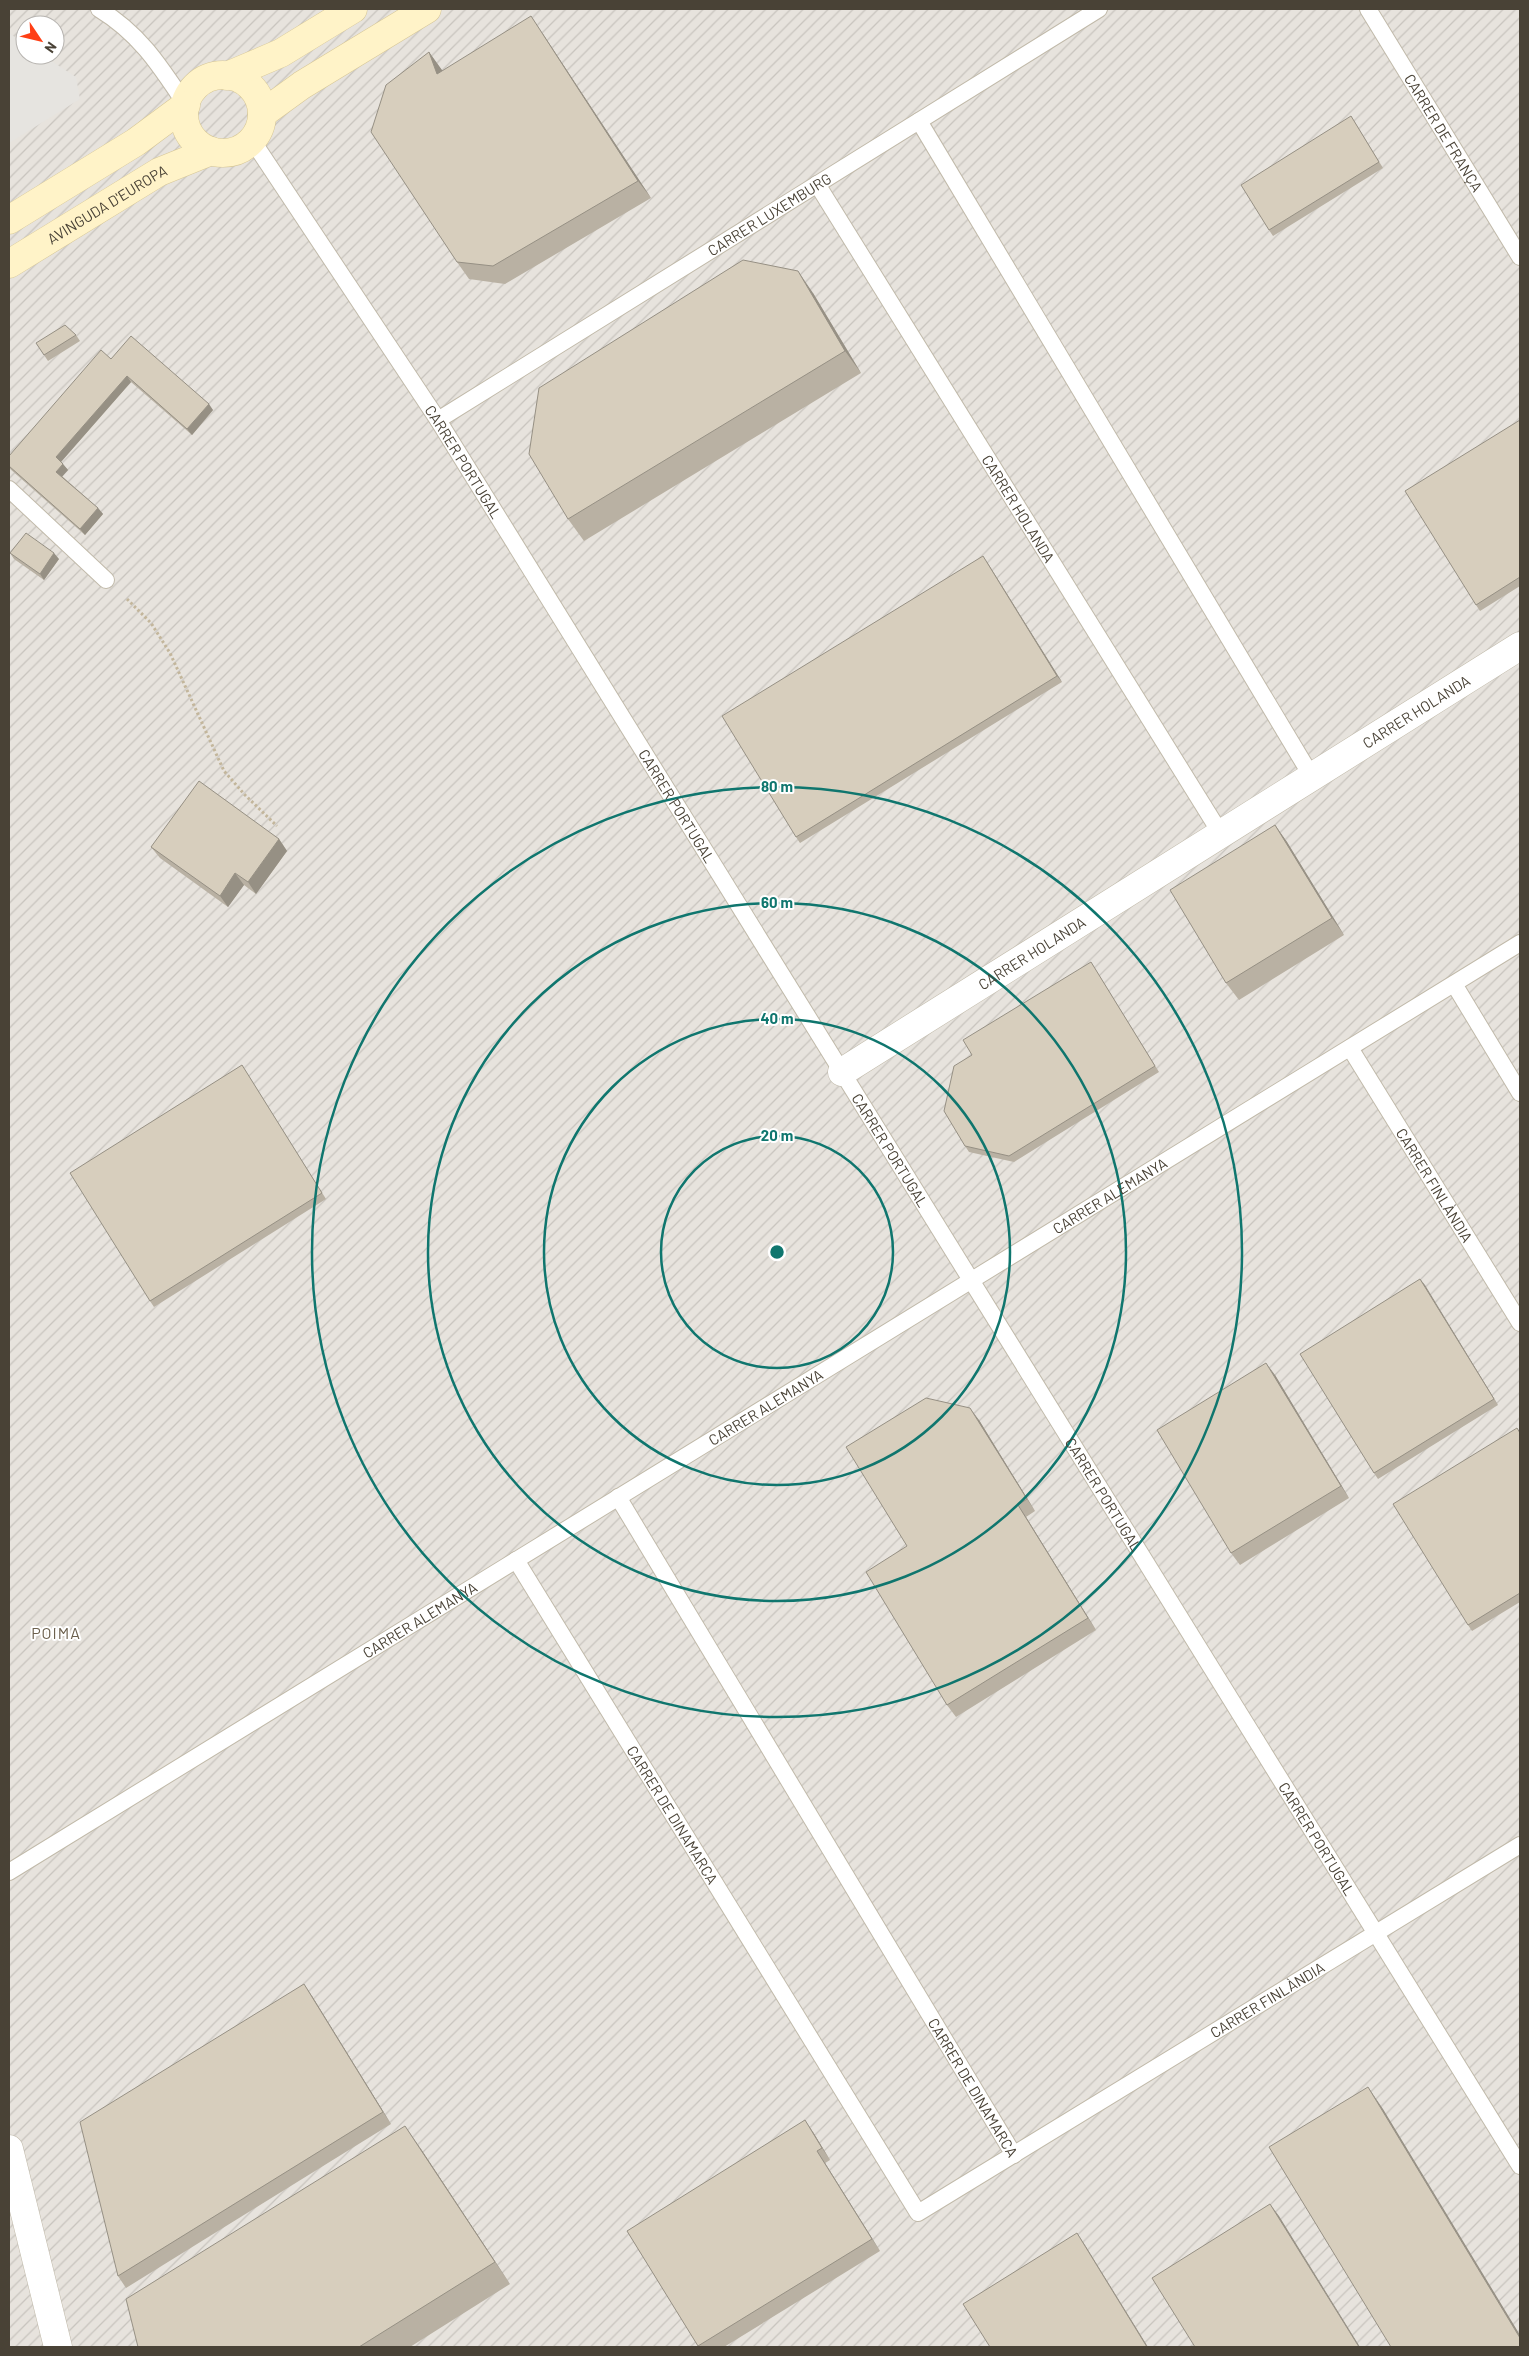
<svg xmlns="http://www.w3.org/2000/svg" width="1529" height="2356" viewBox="0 0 1529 2356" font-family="Barlow,sans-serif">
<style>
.industrial{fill:url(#industrial-furrows);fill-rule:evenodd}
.parking{fill:#e6e4e0}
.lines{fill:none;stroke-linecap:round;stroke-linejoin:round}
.lane-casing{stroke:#c1baaa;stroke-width:18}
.street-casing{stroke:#c1baaa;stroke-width:29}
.secondary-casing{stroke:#d7c796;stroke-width:29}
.path{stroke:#c3b69b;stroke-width:3;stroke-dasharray:2.5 2.5;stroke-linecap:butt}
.lane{stroke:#fff;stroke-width:16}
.street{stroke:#fff;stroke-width:28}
.secondary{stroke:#fff3c8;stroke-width:28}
.wall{fill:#b9b1a3}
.shaded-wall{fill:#969084}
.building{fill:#d7cebd;stroke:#969084}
.ring{fill:none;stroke:#0f766e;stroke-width:2.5}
.labels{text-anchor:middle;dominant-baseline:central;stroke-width:4;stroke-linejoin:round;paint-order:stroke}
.street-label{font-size:15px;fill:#494236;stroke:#fff}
.neighbourhood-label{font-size:16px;letter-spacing:1px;fill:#6c604d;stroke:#fff}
.centre{fill:#0f766e;stroke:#fff;stroke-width:2.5}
.ring-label{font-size:15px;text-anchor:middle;font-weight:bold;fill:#0f766e;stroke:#fff;stroke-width:4;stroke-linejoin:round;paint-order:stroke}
</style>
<defs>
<pattern id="industrial-furrows" width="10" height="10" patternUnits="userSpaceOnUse" patternTransform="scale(1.25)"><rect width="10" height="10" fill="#e7e3dd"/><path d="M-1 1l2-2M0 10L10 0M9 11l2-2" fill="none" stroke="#c8c4be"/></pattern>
</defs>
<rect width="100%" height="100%" fill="#f5f1e8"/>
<path class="industrial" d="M9 9H1520V2347H9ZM25 25H55V55H25Z"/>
<path class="parking" d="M9 33 25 44V55H42L76 77 80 99 9 143Z"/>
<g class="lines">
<g class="lane-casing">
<g id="lane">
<path d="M99 9C140 34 160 66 186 105"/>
<path id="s1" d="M1368 9 1520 257"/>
<path d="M919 121 1312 777"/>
<path id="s2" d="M252 140 438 420 1520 2166"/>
<path id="s3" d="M817 184 1221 834"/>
<path id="s4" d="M438 420 1099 9"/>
<path d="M9 489 106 580"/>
<path d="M1454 984 1520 1093"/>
<path id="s5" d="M1350 1048 1520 1323"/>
<path id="s6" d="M618 1497 1014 2155"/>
<path id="s7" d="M516 1560 918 2213 1520 1845"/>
<path id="s8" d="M9 1872 1520 943"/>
</g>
</g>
<g class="street-casing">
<g id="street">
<path id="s9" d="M842 1072 1520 646"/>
<path d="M9 2149 58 2347"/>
</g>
</g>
<g class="secondary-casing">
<g id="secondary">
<circle cx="223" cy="114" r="39"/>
<path d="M227 76 281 53 353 9"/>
<path d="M262 114 302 85 427 9"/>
<path d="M9 220 136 142 186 105"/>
<path id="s10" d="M9 264 159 172 211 151"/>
</g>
</g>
<path class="path" d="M127 599 151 623 170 653 224 771 245 795 277 826"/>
<use href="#lane" class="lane"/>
<use href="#street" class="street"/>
<use href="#secondary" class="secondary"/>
</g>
<path class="wall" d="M543 34 651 198 505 284 469 279 457 262 429 52 442 71Z
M1351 116 1383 168 1273 236 1269 230Z
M813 293 861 373 584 541 568 519Z
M76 335 80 341 48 361 36 343Z
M111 359 213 410 192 435 131 382 61 462 68 470 62 476 98 508 103 514 85 535 9 468V456Z
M1520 420V586L1480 611 1476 605Z
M10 553 59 559 44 580 14 559Z
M987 562 1062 682 800 843 796 837Z
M1275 825 1287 842 1344 935 1239 1000 1226 983Z
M279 839 287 851 256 894 244 885 228 907 160 858 151 847Z
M1091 962 1159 1072 1014 1162 969 1152 965 1146 972 1055Z
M242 1065 326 1199 154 1307 150 1301Z
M1420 1279 1498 1405 1378 1479 1374 1473Z
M1275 1375 1349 1498 1240 1565 1231 1553Z
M979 1420 1035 1511 1026 1517 1096 1630 956 1717 947 1705 907 1546Z
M1520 1432V1602L1472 1631 1468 1625Z
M312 1996 391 2124 126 2288 118 2276Z
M813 2132 830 2160 825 2163 880 2251 724 2347H699L627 2231Z
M421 2149 510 2284 410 2347H138Z"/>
<path class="shaded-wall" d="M531 16 543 34 651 198 638 181Z
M429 52 442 70 449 91 437 74Z
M798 271 813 293 861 373 845 351Z
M127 376 131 382 60 463 56 457Z
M209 404 213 410 192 435 187 429Z
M63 464 68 470 61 478 56 472Z
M98 508 103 514 85 535 80 529Z
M54 553 59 559 44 580 40 574Z
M983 556 987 562 1062 682 1057 676Z
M1275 825 1287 842 1344 935 1332 918Z
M279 839 287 851 256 894 248 882Z
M235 873 244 885 228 907 220 896Z
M1420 1279 1425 1285 1498 1405 1494 1399Z
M1266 1363 1275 1375 1349 1498 1341 1486Z
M970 1408 979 1420 1035 1511 1027 1499Z
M1018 1505 1026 1517 1096 1630 1088 1618Z
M304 1984 312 1996 391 2124 383 2112Z
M1368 2087 1383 2109 1520 2335V2338Z
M805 2120 813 2132 830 2160 822 2148Z
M405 2126 421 2149 510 2284 495 2262Z
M817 2151 825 2163 880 2251 872 2239Z
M1270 2204 1279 2216 1360 2347H1359Z
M1077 2233 1085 2245 1148 2347H1147Z"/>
<path class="building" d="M531 16 638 181 493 266 457 262 371 132 386 85 429 52 437 74Z
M1351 116 1379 162 1269 230 1241 185Z
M743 260 798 271 845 351 568 519 529 454 539 388Z
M65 325 76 335 44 355 36 343Z
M131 336 209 404 187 429 127 376 56 457 63 464 56 472 98 508 80 529 9 466V456L101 350 111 359Z
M1520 420V577L1476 605 1405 491Z
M26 533 54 553 40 574 10 553Z
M983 556 1057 676 796 837 722 716Z
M199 781 279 839 248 882 235 873 220 896 151 847Z
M1275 825 1332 918 1226 983 1170 890Z
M1091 962 1155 1066 1009 1156 965 1146 944 1111 954 1066 972 1055 963 1040Z
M242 1065 322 1193 150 1301 70 1173Z
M1420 1279 1494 1399 1374 1473 1300 1354Z
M1266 1363 1341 1486 1231 1553 1157 1430Z
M926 1398 970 1408 1027 1499 1018 1505 1088 1618 947 1705 866 1572 907 1546 846 1447Z
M1517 1428 1520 1433V1593L1468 1625 1393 1504Z
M304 1984 383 2112 118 2276 80 2122Z
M1368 2087 1520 2338V2347H1391L1269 2147Z
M805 2120 822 2148 817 2151 872 2239 698 2346 627 2231Z
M405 2126 495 2262 359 2347H138L126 2299Z
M1270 2204 1359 2347H1195L1152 2278Z
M1077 2233 1147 2347H990L963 2304Z"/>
<g class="ring">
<circle cx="777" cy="1252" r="116"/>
<circle cx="777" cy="1252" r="233"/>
<circle cx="777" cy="1252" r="349"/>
<circle cx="777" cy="1252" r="465"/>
</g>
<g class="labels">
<g class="street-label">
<text stroke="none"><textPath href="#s1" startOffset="145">CARRER DE FRANÇA</textPath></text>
<text stroke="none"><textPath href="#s10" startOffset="115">AVINGUDA D'EUROPA</textPath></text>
<text stroke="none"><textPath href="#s4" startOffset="390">CARRER LUXEMBURG</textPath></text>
<text stroke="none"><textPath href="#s2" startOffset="385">CARRER PORTUGAL</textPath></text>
<text stroke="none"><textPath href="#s3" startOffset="382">CARRER HOLANDA</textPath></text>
<text stroke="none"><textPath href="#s9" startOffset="678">CARRER HOLANDA</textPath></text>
<text stroke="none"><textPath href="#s2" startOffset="790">CARRER PORTUGAL</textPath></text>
<text stroke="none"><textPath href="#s9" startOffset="224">CARRER HOLANDA</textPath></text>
<text stroke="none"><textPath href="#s2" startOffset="1195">CARRER PORTUGAL</textPath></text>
<text stroke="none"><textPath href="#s5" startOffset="161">CARRER FINLÀNDIA</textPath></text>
<text stroke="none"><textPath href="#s8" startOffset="1292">CARRER ALEMANYA</textPath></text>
<text stroke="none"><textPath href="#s8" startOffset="888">CARRER ALEMANYA</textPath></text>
<text stroke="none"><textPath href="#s2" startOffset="1600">CARRER PORTUGAL</textPath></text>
<text stroke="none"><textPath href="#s8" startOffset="482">CARRER ALEMANYA</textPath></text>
<text stroke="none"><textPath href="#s7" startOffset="299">CARRER DE DINAMARCA</textPath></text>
<text stroke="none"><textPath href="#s2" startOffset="2005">CARRER PORTUGAL</textPath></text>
<text stroke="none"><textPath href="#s7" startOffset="1176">CARRER FINLÀNDIA</textPath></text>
<text stroke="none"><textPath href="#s6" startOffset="689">CARRER DE DINAMARCA</textPath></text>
</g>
<g class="neighbourhood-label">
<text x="56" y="1632">POIMA</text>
</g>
</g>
<circle cx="777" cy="1252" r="8" class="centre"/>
<g class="ring-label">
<text x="777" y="792">80 m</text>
<text x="777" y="908">60 m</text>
<text x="777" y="1024">40 m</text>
<text x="777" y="1141">20 m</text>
</g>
<rect width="1529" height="2356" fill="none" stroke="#494236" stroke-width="20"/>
<g transform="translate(40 40) rotate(125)"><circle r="24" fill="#ffffff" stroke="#b6b3af"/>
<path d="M0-4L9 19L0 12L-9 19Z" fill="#ff3f15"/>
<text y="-8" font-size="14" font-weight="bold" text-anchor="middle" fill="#494236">N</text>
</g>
</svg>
